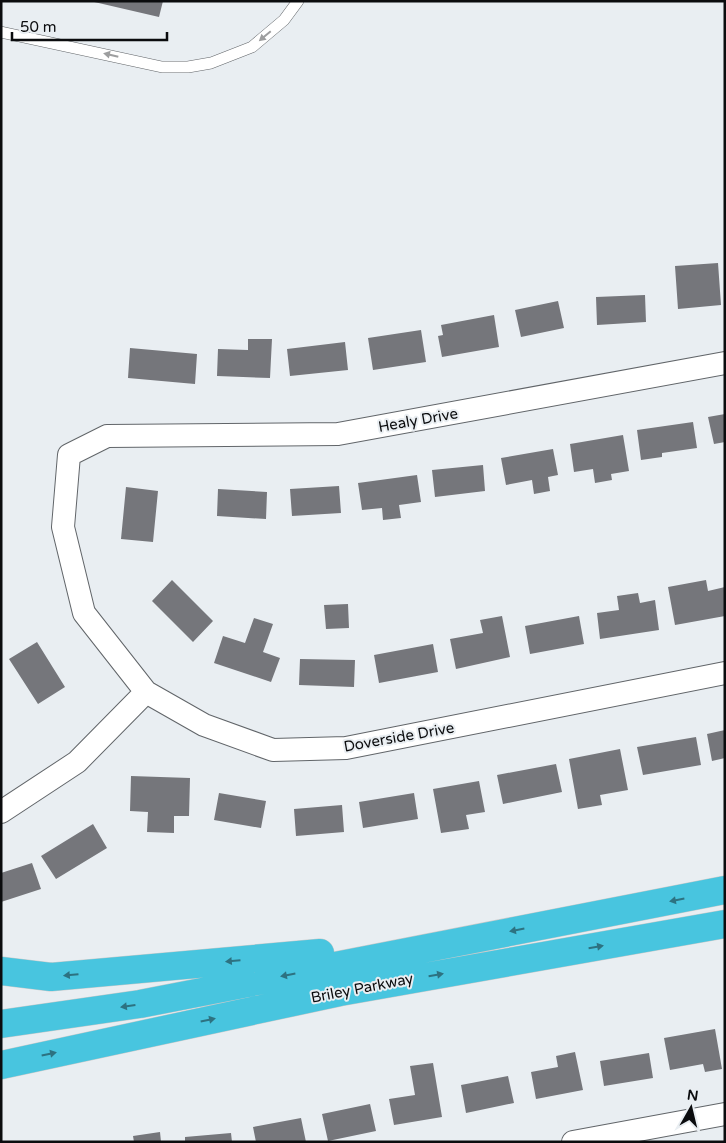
<svg xmlns="http://www.w3.org/2000/svg" width="726" height="1143" viewBox="0 0 726 1143" font-family="'Varela Round',sans-serif">
<style>
.building{fill:#75767b}
.lines{fill:none;stroke-linecap:round;stroke-linejoin:round}
.service-casing{stroke:#616569;stroke-width:12}
.minor-casing{stroke:#616569;stroke-width:24}
.motorway-casing{stroke:#c9caca;stroke-width:29}
.service{stroke:#fff;stroke-width:11}
.minor{stroke:#fff;stroke-width:22}
.motorway{stroke:#48c5df;stroke-width:28}
.oneway{fill:#9d9e9f}
.oneway2{fill:#2d7281}
.labels{text-anchor:middle;dominant-baseline:central;stroke-width:4;stroke-linejoin:round;paint-order:stroke}
.street-label{font-size:15px;fill:#0b0c0e;stroke:#e9eef2}
</style>
<rect width="100%" height="100%" fill="#e9eef2"/>
<path class="building" d="M90 1H163L159 17Z
M718 263 721 305 678 309 675 266Z
M645 295 646 322 597 325 596 297Z
M558 301 564 328 521 337 515 310Z
M494 315 499 347 442 357 438 336 443 335 441 325Z
M421 330 426 362 373 370 368 338Z
M248 339H272L270 378 217 376 218 349 248 350Z
M345 342 348 370 290 376 287 349Z
M130 348 197 354 195 384 128 378Z
M725 414V442L714 444 708 417Z
M693 422 697 448 662 453V457L641 460 637 430Z
M623 435 629 471 611 474 612 480 595 483 593 469 574 472 570 444Z
M553 449 558 475 548 477 550 491 534 494 532 480 506 485 501 458Z
M483 465 485 491 435 497 432 470Z
M417 475 421 502 399 505 401 518 383 520 382 508 362 510 358 483Z
M339 486 341 513 292 516 290 489Z
M126 487 158 491 153 542 121 539Z
M218 489 267 492 266 519 217 516Z
M172 580 213 621 193 642 152 601Z
M706 580 708 591 725 587V616L675 625 668 587Z
M638 593 640 603 655 600 659 630 600 639 597 613 619 610 617 596Z
M348 604 349 628 326 629 324 605Z
M502 616 510 657 456 669 450 639 483 633 480 620Z
M579 616 584 644 530 654 525 626Z
M254 618 273 624 263 652 280 658 271 682 214 663 223 636 245 643Z
M37 642 65 687 38 704 9 659Z
M433 644 438 672 379 683 374 655Z
M300 659 355 660 354 687 299 685Z
M725 730V758L712 761 707 734Z
M696 737 701 765 643 775 637 747Z
M620 749 628 790 600 795 602 805 578 809 569 759Z
M556 764 562 792 503 804 497 775Z
M131 776 190 778 189 816H174V833L147 832 148 812 130 811Z
M479 781 485 812 466 815 469 829 441 833 433 789Z
M219 793 266 801 261 828 214 820Z
M414 793 418 819 363 828 359 802Z
M342 805 344 832 296 836 294 809Z
M93 824 107 848 56 879 41 856Z
M32 863 41 889 1 902V873Z
M715 1029 722 1069 705 1072 703 1064 670 1070 664 1038Z
M575 1052 583 1090 536 1099 531 1072 558 1067 556 1056Z
M649 1053 653 1078 604 1086 600 1061Z
M433 1063 442 1117 394 1125 389 1099 415 1095 410 1066Z
M508 1076 514 1103 466 1113 461 1085Z
M370 1104 376 1131 328 1141 322 1114Z
M301 1118 306 1142H256L253 1127Z
M160 1132 161 1142H134L133 1136Z
M231 1133 232 1142H185V1137Z"/>
<g class="lines">
<g class="service-casing">
<path id="service" d="M1 32 162 67H188L211 63 252 47 284 20 298 1"/>
</g>
<g class="minor-casing">
<path id="minor" d="M725 363 338 434 107 436 69 455 63 527 84 613 146 692 204 725 273 750 346 748 725 673
M1 812 77 762 146 692
M573 1142 725 1114"/>
</g>
<g class="motorway-casing">
<path id="motorway" d="M1 971 51 977 320 953
M1 1024 140 1004 725 890
M1 1065 340 992 725 924"/>
</g>
<use href="#service" class="service"/>
<use href="#minor" class="minor"/>
<use href="#motorway" class="motorway"/>
</g>
<defs><path id="oneway-solid" d="M-6-.8H1V-3.2L6.5 0L1 3.2V.8H-6Z" transform="scale(1.25)"/></defs>
<g class="oneway">
<use href="#oneway-solid" transform="translate(265 36) rotate(140)"/>
<use href="#oneway-solid" transform="translate(111 55) rotate(-167)"/>
</g>
<g class="oneway2">
<use href="#oneway-solid" transform="translate(677 900) rotate(169)"/>
<use href="#oneway-solid" transform="translate(517 930) rotate(169)"/>
<use href="#oneway-solid" transform="translate(596 947) rotate(-10)"/>
<use href="#oneway-solid" transform="translate(233 961) rotate(175)"/>
<use href="#oneway-solid" transform="translate(71 975) rotate(175)"/>
<use href="#oneway-solid" transform="translate(288 975) rotate(169)"/>
<use href="#oneway-solid" transform="translate(436 975) rotate(-10)"/>
<use href="#oneway-solid" transform="translate(128 1006) rotate(172)"/>
<use href="#oneway-solid" transform="translate(208 1020) rotate(-12)"/>
<use href="#oneway-solid" transform="translate(49 1054) rotate(-12)"/>
</g>
<g class="labels">
<g class="street-label">
<text transform="translate(418 420) rotate(-10)">Healy Drive</text>
<text transform="translate(399 737) rotate(-10)">Doverside Drive</text>
<text transform="translate(362 988) rotate(-11)">Briley Parkway</text>
</g>
</g>
<rect width="726" height="1143" fill="none" stroke="#0b0c0e" stroke-width="5"/>
<g transform="translate(691 1108) rotate(8)" stroke="#e9eef2" stroke-width="4" paint-order="stroke">
<path d="M0-4L9 19L0 12L-9 19Z" fill="#0b0c0e"/>
<text y="-8" font-size="14" font-weight="bold" text-anchor="middle" fill="#0b0c0e">N</text>
</g>
<path d="M12 32v8h155v-8" fill="none" stroke="#0b0c0e" stroke-width="2.5"/>
<text x="20" y="32" font-size="15" fill="#0b0c0e" stroke="#e9eef2" stroke-width="4" paint-order="stroke">50 m</text>
</svg>
